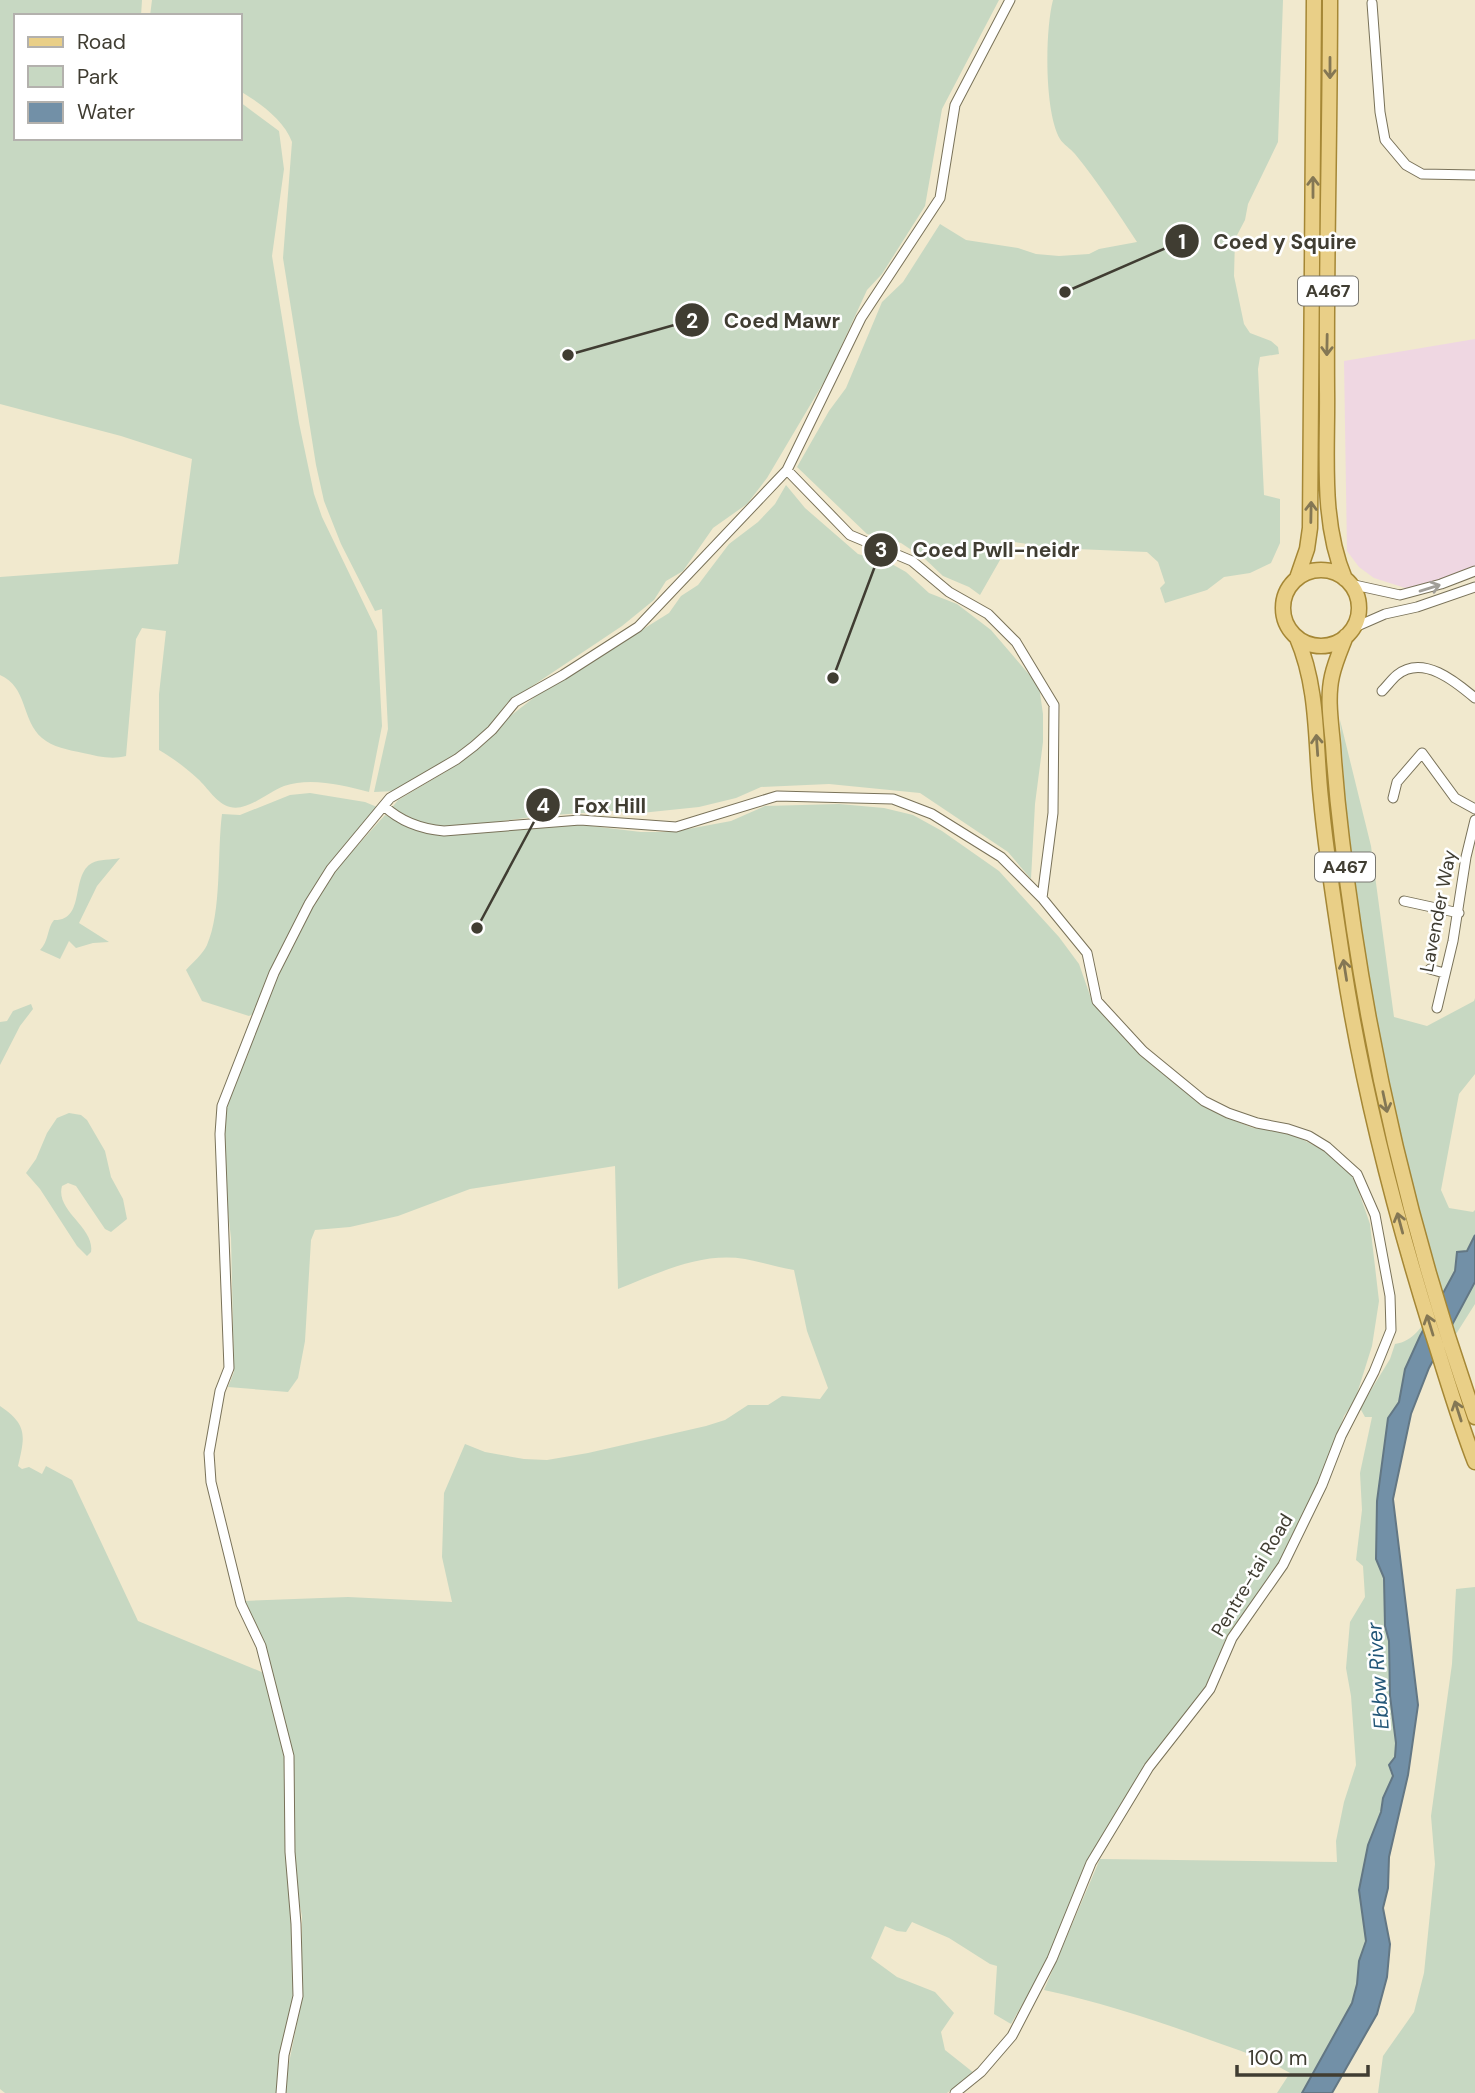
<svg xmlns="http://www.w3.org/2000/svg" width="1475" height="2093" viewBox="0 0 1475 2093" font-family="'DM Sans',sans-serif">
<style>
.commercial{fill:#efd7e2}
.green{fill:#c7d8c2}
.water{fill:#7290a7;stroke:#637784;stroke-width:2}
.lines{fill:none;stroke-linecap:round;stroke-linejoin:round}
.street-casing{stroke:#797259;stroke-width:11}
.primary-casing{stroke:#a58735;stroke-width:17}
.street{stroke:#fff;stroke-width:9}
.primary{stroke:#e9cf87;stroke-width:14}
.oneway{stroke:#847754}
.oneway2{stroke:#a09e98}
.labels{text-anchor:middle;dominant-baseline:central;stroke-width:5;stroke-linejoin:round;paint-order:stroke}
.shield{fill:#fff;stroke:#797770;stroke-width:2}
.shield-label{font-size:18px;font-weight:bold;fill:#403d32}
.street-label{font-size:19px;fill:#403d32;stroke:#fff}
.water-label{font-size:21px;font-style:italic;fill:#225678;stroke:#fff}
.leader{fill:none;stroke:#403d32;stroke-width:2.5}
.callout-dot{fill:#403d32;stroke:#fff;stroke-width:2.5}
.mark-label{font-size:21px;text-anchor:middle;font-weight:bold;fill:#fff}
.callout-label{font-size:21px;text-anchor:middle;font-weight:bold;fill:#403d32;stroke:#fff;stroke-width:5;stroke-linejoin:round;paint-order:stroke}
</style>
<rect width="100%" height="100%" fill="#f1e9ce"/>
<path class="commercial" d="M1475 339V571L1418 592 1374 578 1359 567 1347 551 1344 361Z"/>
<path class="green" d="M0 0H142L141 16H16V138H240V102L279 131 284 169 272 256 299 423 314 494 322 517 377 631 382 726 369 792C343 785 310 777 284 786 268 792 247 812 230 807 217 804 207 787 198 779 186 768 173 758 159 750V694L166 631 142 628 136 639 126 756C111 760 97 756 83 753 69 750 52 747 42 738 21 720 28 687 0 675V577L178 564 192 459 121 436 0 404Z
M152 0H999L942 109 925 206 882 274 867 290 828 375 767 478 747 504 713 528 683 571 666 581 654 600 622 626 507 703 492 725 456 756 396 791 374 792 388 729 382 609 375 611 341 544 324 501 316 465 283 258 292 142C284 120 260 103 240 91V16H150Z
M1053 0H1283L1278 142 1248 204 1245 220 1235 239 1234 276 1244 324 1250 333 1271 341 1278 347 1279 354 1260 357 1258 369 1264 495 1280 499V543L1271 563 1250 573 1224 577 1207 590 1165 603 1160 588 1165 583 1158 562 1147 552 1053 548 1001 540 1000 560 980 595 969 587 943 576 925 559 901 543 867 534 797 467 829 411 846 388 882 302 903 282 940 224 966 240 1018 248 1036 254 1059 256 1089 254 1099 249 1137 242C1118 213 1097 181 1075 154 1071 149 1063 144 1060 139 1044 112 1045 30 1053 0Z
M786 485 805 508 858 554 890 563 906 572 929 593 957 604 991 630 1039 686 1043 714V742L1035 804 1031 879 1008 852 920 793 829 784 761 787 736 798 699 807 641 813 612 811 540 816 449 828 417 823 390 810 398 800 447 771 482 746 509 717 536 696 669 613 681 596 698 585 729 544 758 522 775 504Z
M1340 720 1371 846 1394 1017 1427 1026 1474 1001 1475 998V1074L1459 1094 1441 1190 1449 1208 1473 1212 1475 1210V1304L1451 1342 1418 1233 1367 976 1345 797Z
M310 793 365 802 377 807 322 876 297 916 253 1014 249 1016 202 1001 186 970C193 962 203 954 207 945 222 911 217 852 222 814L240 815 290 795Z
M839 804 884 808 913 815 942 831 999 871 1059 937 1079 964 1092 1001 1147 1059 1218 1114 1253 1128 1280 1131 1300 1138 1326 1152 1354 1178 1370 1224 1379 1301 1372 1346 1355 1400 1344 1416 1330 1456 1306 1514 1267 1585 1226 1638 1208 1687 1153 1756 1086 1862 1046 1963 1011 2024 994 2014 997 1966 990 1964 949 1938 912 1922 906 1932 897 1931 885 1926 871 1958 897 1977 935 1992 954 2013 941 2032 945 2050 974 2073 947 2093H283L301 2003 302 1959V1916L296 1887 293 1838V1761L272 1679 268 1654 244 1601 348 1597 452 1602 442 1557 444 1493 465 1444 485 1452 524 1459 547 1460 588 1453 706 1426 725 1420 748 1405H768L782 1396 820 1399 828 1388 807 1331 794 1270C778 1267 761 1262 745 1259 700 1252 659 1273 618 1289L615 1166 470 1189 398 1216 350 1227 315 1230 311 1240 305 1341 298 1378 288 1392 228 1387 234 1372 231 1238 224 1178V1106L248 1055 255 1029 276 978 311 905 331 875 385 815 424 832 452 835 574 824 641 832H672L731 821 765 806Z
M120 858 97 886 79 923 109 942 93 943 76 948 69 941 60 959 40 950C49 941 47 928 54 920 86 921 70 875 92 863 99 859 112 860 120 858Z
M31 1004 33 1009 20 1026 0 1065V1022L7 1021 13 1011Z
M69 1113 81 1115 87 1120 105 1151 111 1177 123 1199 127 1219 111 1232 105 1229 76 1186 68 1183 62 1186C55 1211 95 1227 91 1252L87 1256 77 1246 40 1189 26 1173 36 1159 47 1133 57 1118Z
M1432 1312 1405 1369 1399 1402 1388 1418 1377 1501 1376 1559 1384 1578 1385 1626 1389 1641 1390 1696 1396 1743 1395 1757 1390 1771 1393 1776 1383 1798 1381 1812 1368 1845 1359 1890 1366 1941 1359 1961 1357 1984 1352 2003 1305 2089 1302 2093H1277L1290 2073C1265 2058 1237 2050 1210 2040 1155 2020 1100 2002 1044 1990L1100 1859 1337 1862 1336 1841 1344 1802 1356 1765 1351 1696 1346 1668 1350 1622 1365 1597 1363 1566 1356 1560 1362 1510 1360 1473 1372 1417H1365L1360 1408 1390 1359 1395 1344C1414 1341 1421 1327 1432 1312Z
M0 1406C28 1425 25 1436 18 1466L22 1469 29 1467 42 1474 46 1466 72 1480 138 1621 264 1673 285 1751 295 1988 279 2093H5L0 2089Z
M1475 1587V2093H1378L1383 2056 1414 2012 1424 1973 1435 1864 1431 1816 1452 1664 1456 1589Z"/>
<path class="water" d="M1475 1235V1282L1429 1368 1411 1414 1393 1499 1418 1705 1408 1775 1389 1857 1388 1888 1383 1908 1390 1944 1387 1977 1377 2014 1332 2093H1302L1352 2003 1357 1984 1359 1961 1366 1941 1359 1890 1368 1845 1381 1812 1383 1798 1393 1776 1389 1765 1395 1757 1396 1743 1390 1696 1389 1641 1385 1626 1384 1578 1376 1559 1377 1501 1388 1418 1399 1402 1405 1369 1420 1336 1455 1271 1457 1252 1467 1251Z"/>
<g class="lines">
<g class="street-casing">
<path id="street" d="M1372 3 1380 112 1385 140 1406 165 1422 174 1475 175
M787 470 850 535 912 561 949 592 988 614 1016 642 1054 705 1053 813 1042 898 1087 953 1097 1001 1143 1051 1204 1101 1228 1113 1257 1123 1288 1129 1309 1136 1327 1147 1357 1174 1375 1215 1390 1296 1391 1330 1374 1372 1341 1436 1322 1485 1283 1565 1232 1638 1210 1689 1149 1767 1091 1863 1052 1959 1012 2036 981 2072 955 2093
M1350 584 1400 595 1441 584 1475 571
M1353 628 1385 614 1417 607 1475 587
M1382 691C1387 686 1392 679 1397 675 1423 654 1456 682 1475 698
M1393 798 1397 782 1422 753 1455 798 1475 809
M384 806C401 822 421 829 444 831L580 820 676 827 777 796 893 799 932 814 1001 857 1042 898
M1404 901 1459 913
M1430 969 1444 973
M1437 1008 1453 941 1466 857 1475 820
M281 2093 284 2055 298 1996 296 1924 290 1852 289 1756 261 1646 241 1604 211 1482 209 1453 220 1391 229 1368 220 1134 222 1106 274 973 309 904 331 869 390 798 457 759 474 746 492 730 515 702 563 675 638 627 787 470 861 318 940 198 955 105 1010 0"/>
</g>
<g class="primary-casing">
<path id="primary" d="M1330 0C1330 130 1326 260 1327 390 1328 453 1320 520 1345 579
M1283 608a38 38 0 1 1 76 0a38 38 0 1 1-76 0Z
M1297 578 1307 549 1310 528 1314 0
M1346 636C1341 649 1335 662 1332 676 1327 698 1331 722 1333 745 1335 776 1338 808 1342 840 1365 1036 1409 1230 1475 1417
M1297 638C1319 689 1315 745 1321 799 1326 854 1335 908 1343 962 1362 1086 1393 1207 1430 1326 1445 1372 1458 1418 1475 1462"/>
</g>
<use href="#street" class="street"/>
<use href="#primary" class="primary"/>
</g>
<defs><path id="oneway-shaft" d="M-6 0H5M1.5-3L5.5 0L1.5 3" fill="none" stroke-width="1.6" stroke-linecap="round" stroke-linejoin="round" transform="scale(1.75)"/></defs>
<g class="oneway">
<use href="#oneway-shaft" transform="translate(1330 68) rotate(90)"/>
<use href="#oneway-shaft" transform="translate(1313 187) rotate(-90)"/>
<use href="#oneway-shaft" transform="translate(1327 345) rotate(91)"/>
<use href="#oneway-shaft" transform="translate(1311 512) rotate(-89)"/>
<use href="#oneway-shaft" transform="translate(1317 745) rotate(-94)"/>
<use href="#oneway-shaft" transform="translate(1345 970) rotate(-99)"/>
<use href="#oneway-shaft" transform="translate(1385 1102) rotate(78)"/>
<use href="#oneway-shaft" transform="translate(1400 1223) rotate(-105)"/>
<use href="#oneway-shaft" transform="translate(1430 1325) rotate(-107)"/>
<use href="#oneway-shaft" transform="translate(1458 1411) rotate(-108)"/>
</g>
<use class="oneway2" href="#oneway-shaft" transform="translate(1430 588) rotate(-17)"/>
<g class="labels">
<g class="shield">
<rect x="1298" y="276.5" width="60" height="29" rx="5"/>
<rect x="1315" y="852.5" width="60" height="29" rx="5"/>
</g>
<g class="shield-label">
<text x="1328" y="291">A467</text>
<text x="1345" y="867">A467</text>
</g>
<g class="street-label">
<text transform="translate(1438 911) rotate(-79)">Lavender Way</text>
<text transform="translate(1252 1575) rotate(-59)">Pentre-tai Road</text>
</g>
<g class="water-label">
<text transform="translate(1378 1676) rotate(-94)">Ebbw River</text>
</g>
</g>
<path class="leader" d="M1065 292L1182 241M568 355L692 320M833 678L881 550M477 928L543 805"/>
<g class="callout-dot">
<circle cx="1065" cy="292" r="7"/>
<circle cx="568" cy="355" r="7"/>
<circle cx="833" cy="678" r="7"/>
<circle cx="477" cy="928" r="7"/>
<circle cx="1182" cy="241" r="18"/>
<circle cx="692" cy="320" r="18"/>
<circle cx="881" cy="550" r="18"/>
<circle cx="543" cy="805" r="18"/>
</g>
<g class="mark-label">
<text x="1182" y="249">1</text>
<text x="692" y="328">2</text>
<text x="881" y="557">3</text>
<text x="543" y="813">4</text>
</g>
<g class="callout-label">
<text x="1285" y="249">Coed y Squire</text>
<text x="782" y="328">Coed Mawr</text>
<text x="996" y="557">Coed Pwll-neidr</text>
<text x="610" y="813">Fox Hill</text>
</g>
<rect x="14" y="14" width="228" height="126" fill="#ffffff" stroke="#b3b1ad" stroke-width="2"/>
<rect x="28" y="37" width="35" height="10" fill="#e9cf87" stroke="#b3b1ad" stroke-width="2"/>
<text x="77" y="49" font-size="21" fill="#403d32">Road</text>
<rect x="28" y="66" width="35" height="21" fill="#c7d8c2" stroke="#b3b1ad" stroke-width="2"/>
<text x="77" y="84" font-size="21" fill="#403d32">Park</text>
<rect x="28" y="102" width="35" height="21" fill="#7290a7" stroke="#b3b1ad" stroke-width="2"/>
<text x="77" y="119" font-size="21" fill="#403d32">Water</text>
<path d="M1237 2065v10h131v-10" fill="none" stroke="#403d32" stroke-width="3.5"/>
<text x="1248" y="2065" font-size="21" fill="#403d32" stroke="#ffffff" stroke-width="5" paint-order="stroke">100 m</text>
</svg>
